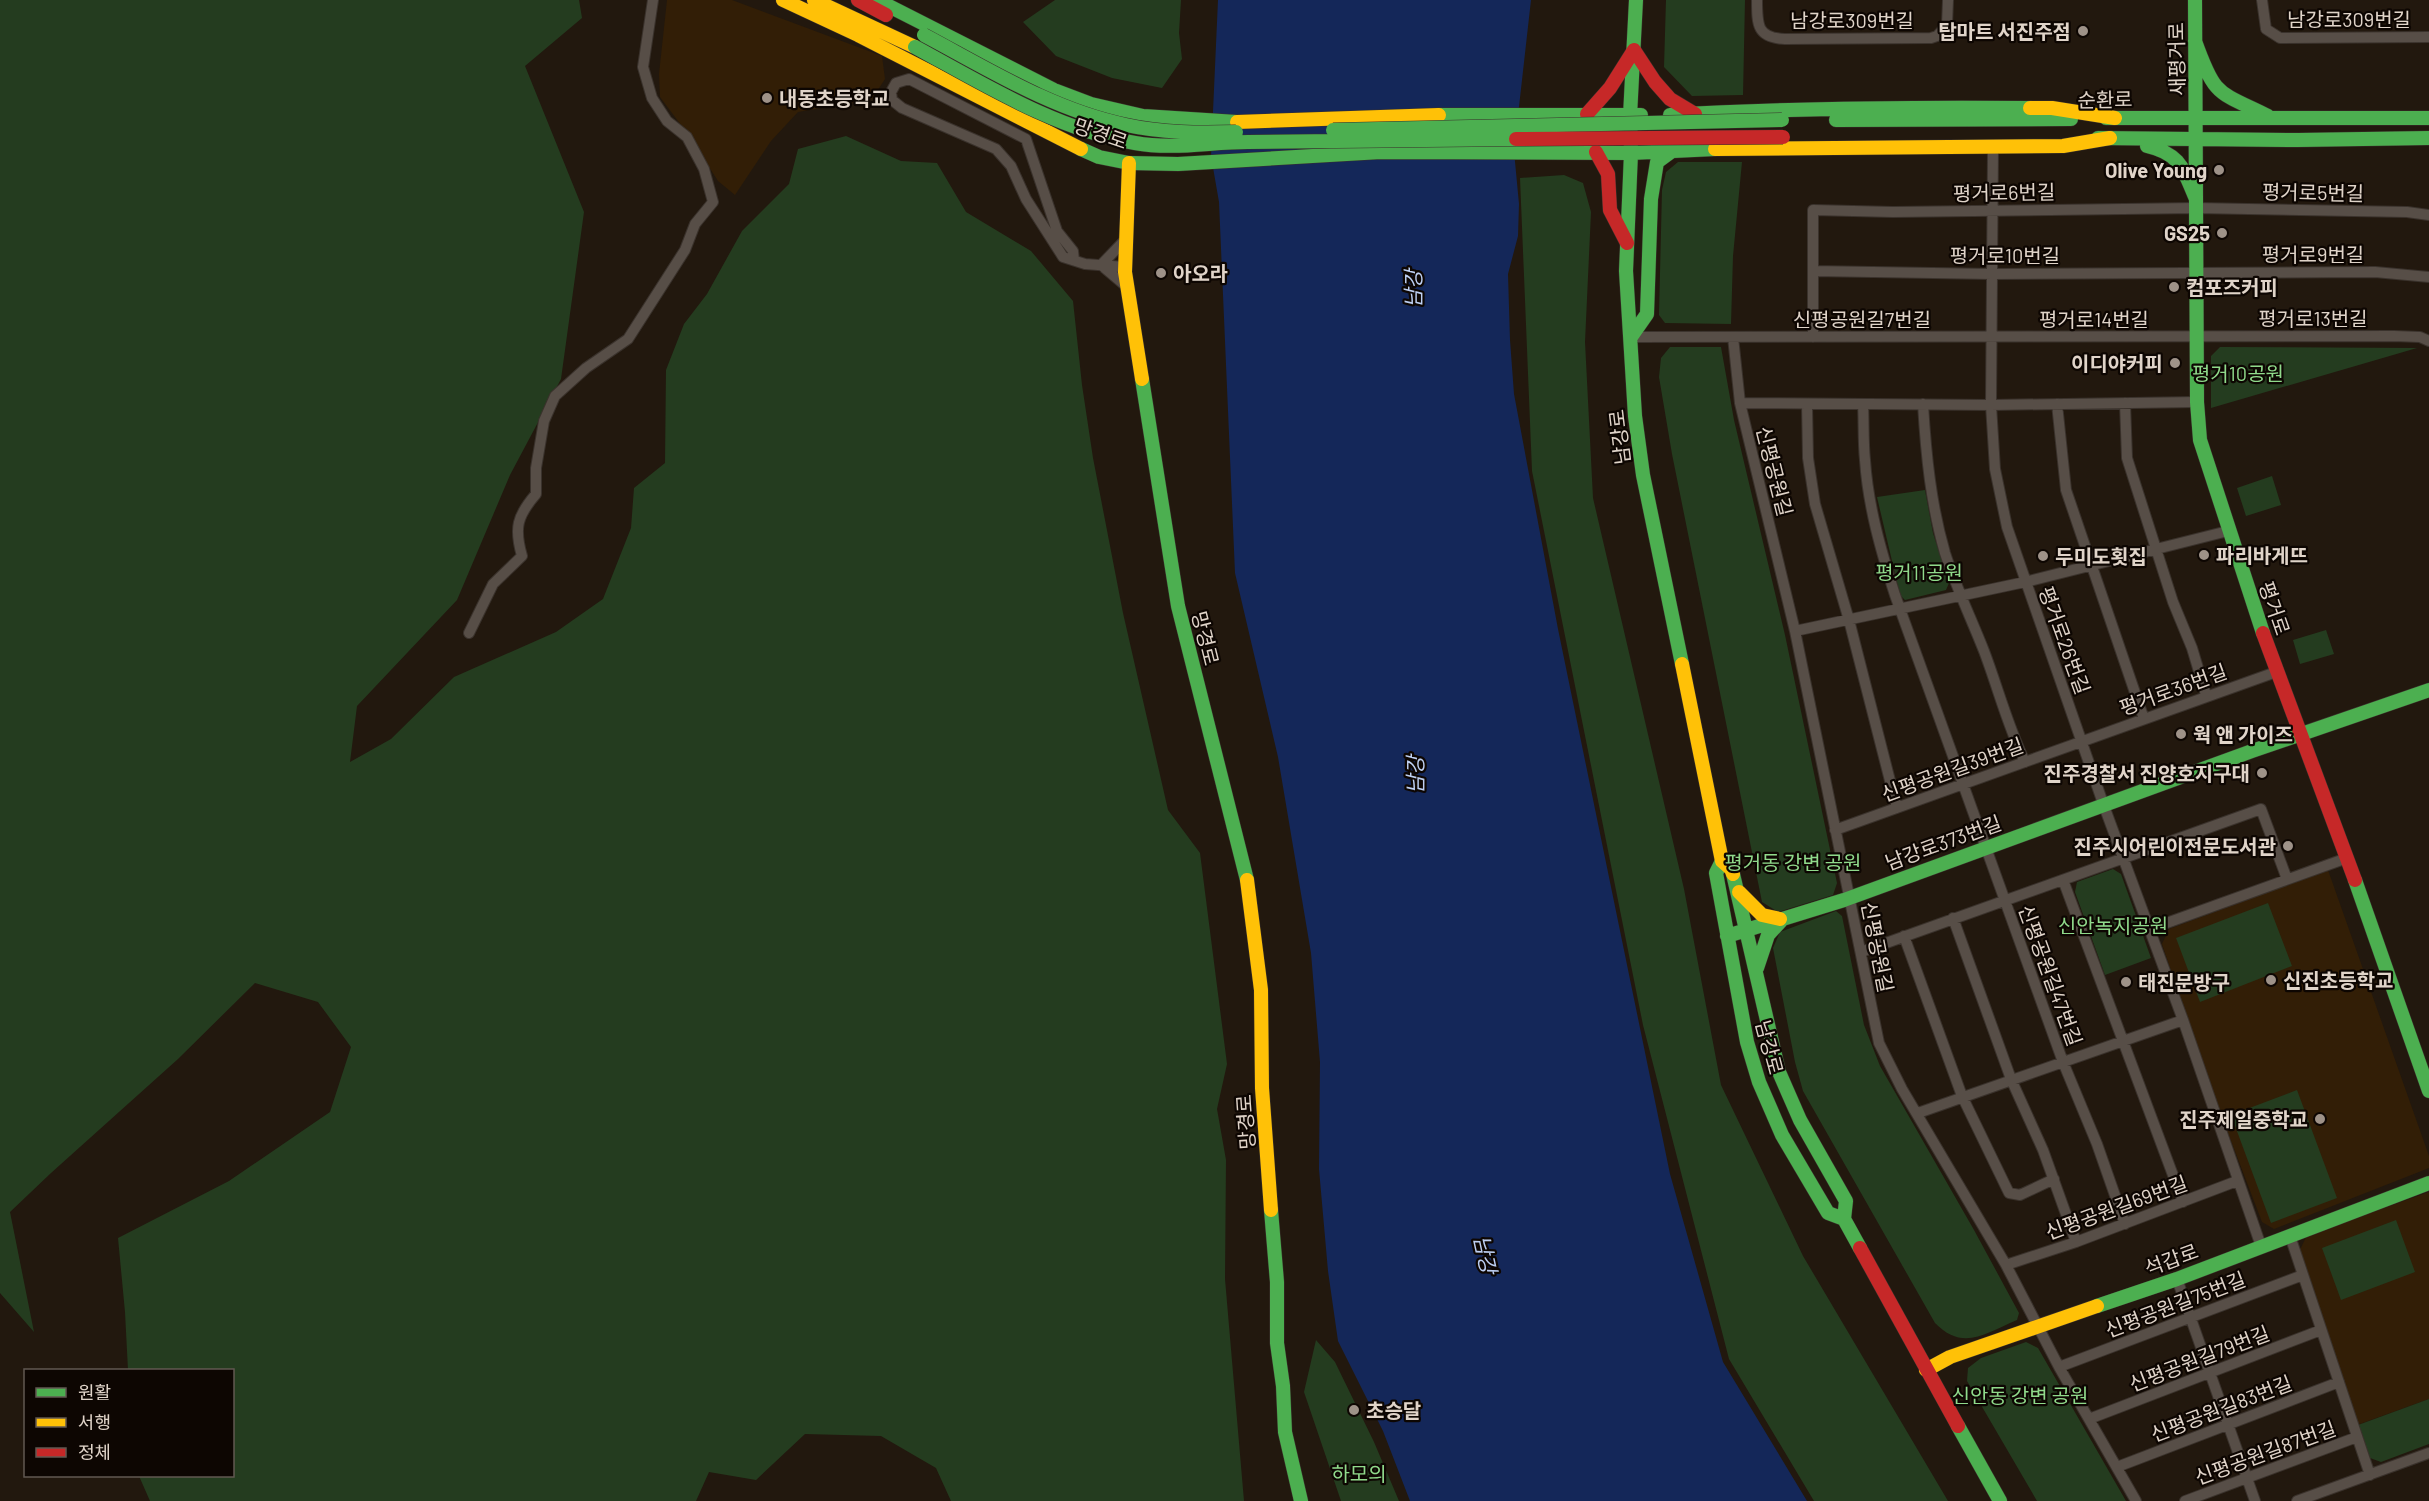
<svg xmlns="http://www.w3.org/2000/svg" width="2429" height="1501" viewBox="0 0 2429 1501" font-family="Barlow,'Noto Sans KR',sans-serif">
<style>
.built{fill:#321e06}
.green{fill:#243c1f}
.water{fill:#142759}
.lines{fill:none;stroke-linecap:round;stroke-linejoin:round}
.street-casing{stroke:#3a322c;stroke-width:12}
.fast-casing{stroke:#3a322c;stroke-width:15}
.slow-casing{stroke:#3a322c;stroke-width:15}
.jam-casing{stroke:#3a322c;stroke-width:15}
.street{stroke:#574e47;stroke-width:10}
.fast{stroke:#4caf50;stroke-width:14}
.slow{stroke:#ffc107;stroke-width:14}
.jam{stroke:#c62828;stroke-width:14}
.fast-bridge-casing{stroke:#3a322c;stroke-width:15;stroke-linecap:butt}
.jam-bridge-casing{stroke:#3a322c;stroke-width:15;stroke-linecap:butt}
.fast-bridge{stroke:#4caf50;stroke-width:14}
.jam-bridge{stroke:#c62828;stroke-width:14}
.poi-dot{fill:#9e9288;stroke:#0d0602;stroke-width:2}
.labels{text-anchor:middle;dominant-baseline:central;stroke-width:4.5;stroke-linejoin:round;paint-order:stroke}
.street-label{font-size:20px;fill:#e0d4c9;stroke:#0d0602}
.poi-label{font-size:20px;font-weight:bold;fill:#e0d4c9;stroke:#0d0602;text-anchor:start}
.park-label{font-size:20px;fill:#90da8b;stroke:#0d0602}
.water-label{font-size:21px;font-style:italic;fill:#bdcff2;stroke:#0d0602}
</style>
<rect width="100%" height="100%" fill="#22180e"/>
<path class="built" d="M667 0H732L882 56 885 79 872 99 798 112 771 141 735 195 718 181 690 137 660 97 659 74Z
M2328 870 2429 1156V1168L2274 1229 2262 1222 2209 1083 2162 944 2169 929Z
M2429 1192V1399L2357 1425 2299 1252 2307 1235Z"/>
<path class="green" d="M0 0H579L582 18 525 66 584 212 561 379 510 475 457 600 357 706 350 762 391 739 454 677 556 632 603 599 631 528 634 488 665 463 666 370 684 324 707 294 742 231 789 184 798 149 846 136 901 161 937 163 966 212 1031 251 1073 301 1082 385 1093 458 1123 613 1168 810 1200 853 1227 1064 1217 1109 1226 1160 1225 1279 1244 1501H951L936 1468 881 1436 805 1434 756 1480 709 1472 696 1501H150L139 1476H232V1370H128L125 1312 118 1238 229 1181 330 1112 351 1047 318 1002 255 983 178 1059 51 1173 10 1212 34 1332 0 1293Z
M1055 0H1181L1179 33 1182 59 1162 88 1112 78 1056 56 1023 22Z
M1666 0H1745L1743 95 1692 96 1664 67Z
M1678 162H1742L1733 256 1731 324 1665 323 1659 315 1662 190 1666 172Z
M1564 175 1583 183 1591 212 1585 342 1593 498 1684 889 1721 1085 1803 1256 1948 1501H1814L1729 1359 1643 1025 1532 471 1520 178Z
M1670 347H1721L1734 420 1785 635 1837 883 1833 895 1778 912 1762 902 1672 454 1659 377 1661 358Z
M2220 347 2417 348 2211 408V356Z
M2272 476 2281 505 2246 516 2237 488Z
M1925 490 1933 533 1949 583 1946 590 1905 600 1900 595 1877 497Z
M2326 630 2334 654 2300 664 2293 640Z
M2113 869 2121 874 2151 958 2105 975 2075 892 2077 882Z
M2268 903 2292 966 2200 1002 2176 938Z
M1836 911 1842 916 1864 1025 1880 1066 1974 1230 2019 1313 2017 1320C1986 1333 1963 1352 1935 1323L1803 1091 1795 1062 1773 948 1780 932Z
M2297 1090 2337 1198 2271 1223 2231 1115Z
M2396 1220 2415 1272 2341 1300 2322 1248Z
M1316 1340 1335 1362 1374 1442 1399 1501H1341L1304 1392Z
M2026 1342 2038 1348 2126 1501H2037L1967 1381 1968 1368 1981 1358Z
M2429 1399V1444L2381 1462 2370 1458 2358 1425Z"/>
<path class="water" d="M1218 0H1531L1514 151 1519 204 1518 236 1508 274 1510 340 1514 394 1558 629 1670 1174 1723 1362 1807 1501H1410L1383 1431 1338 1341 1328 1271 1319 1169 1320 1062 1311 953 1278 757 1235 573 1219 202 1211 156Z"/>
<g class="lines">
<g class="street-casing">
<path id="street" d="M1757 0C1757 25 1757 38 1785 39L1931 38 1937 36 1947 25 1948 0
M2262 0 2266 29 2280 38 2429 37
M1993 147 1991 405 1995 469 2007 527 2104 806 2183 1020 2261 1246
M1126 239 1101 265 1127 287
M1074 260 1073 251 1057 231 1026 139 909 79 896 83 891 92 892 100 902 108 996 149 1011 166 1026 199 1063 257 1085 264 1125 267
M1813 271 1992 274 2375 272 2429 277
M1631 337 2394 336 2420 337 2429 341
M1733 337 1740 403 1795 631 1879 1043 1902 1089 2006 1265 2059 1367 2136 1501
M1813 337V210L1893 212 2196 208 2407 212 2429 215
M1740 403 1991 405 2197 402
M2125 403 2127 458 2173 602 2192 648 2206 695
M1807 404 1808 458 1815 504 1849 620 1897 808
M1863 404C1864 422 1863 441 1865 460 1868 506 1881 551 1895 595L2063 1062 2097 1144 2125 1224
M1923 404C1926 455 1931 505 1945 553 1956 587 1971 618 1984 651 1998 688 2008 727 2025 762
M2057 404 2066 490 2144 719
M1795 631 2025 582 2228 531
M469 633 493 584 522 556C514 528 517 516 536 494V468L544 421 555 396 586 368 628 339 685 250 695 224 713 202 704 169 687 137 667 121 652 98 643 67 653 0
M1835 830 2276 672
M2063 880 2183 1202
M1953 918 2011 1079 2043 1150 2076 1242
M2150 929 2347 858
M1904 936 1962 1096 2009 1193 2020 1195 2054 1179
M1861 952 2261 809 2287 879
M1918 1113 2183 1020
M2290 1236 2370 1475
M2006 1265 2076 1242 2237 1181
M2177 1279 2255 1501
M2059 1367 2303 1275
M2089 1419 2321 1330
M2117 1467 2339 1382
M2185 1501 2357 1437
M2297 1501 2429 1453"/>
</g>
<g class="fast-casing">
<path id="fast" d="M877 0 1054 90 1091 104 1143 116 1237 122
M1636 0 1630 116 1631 153 1626 271 1635 416 1643 475 1682 664
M2195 0 2197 402 2200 440 2263 633
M2195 41C2215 97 2217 91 2268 116
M1439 115H1641
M1670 115C1790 108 1910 107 2030 108
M2106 118H2429
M1836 120 2071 119
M2098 138 2298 140 2429 138
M2147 146C2181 154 2183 169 2196 199
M1081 149 1099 157 1129 163 1178 164 1381 152 1631 153 1715 149
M1631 337 1647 314 1651 199 1657 162 1672 151
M1142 379 1178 606 1247 880
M1722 861 1716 873 1747 1042 1759 1082 1782 1135 1828 1213 1844 1219
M1733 874 1779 1072 1800 1120 1846 1201 1844 1219 1860 1248
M2355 880 2429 1091
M1727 936 1844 900 2252 751 2429 690
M1757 968 1768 935 1781 921
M1271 1210 1277 1282V1343L1283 1386 1285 1432 1301 1501
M2097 1306 2177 1279 2429 1183
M1958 1426 2000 1501"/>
</g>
<g class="slow-casing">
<path id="slow" d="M783 0 858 35 1081 149
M814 0 915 47
M2030 108H2052L2115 118
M1237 122 1439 115
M1715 149 2063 146 2110 138
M1129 163 1125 272 1142 379
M1682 664 1722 861 1731 869 1733 874
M1247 880 1261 990 1262 1088 1271 1210
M1739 892 1762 915 1780 919
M1926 1370 1950 1357 2097 1306"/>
</g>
<g class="jam-casing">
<path id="jam" d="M858 0 886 15
M1587 114 1610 88 1634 50 1655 82 1670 99 1695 114
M1596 152 1608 174 1610 210 1627 243
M2263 633 2355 880
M1860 1248 1958 1426"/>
</g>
<use href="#street" class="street"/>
<use href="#fast" class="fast"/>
<use href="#slow" class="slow"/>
<use href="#jam" class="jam"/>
<g class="fast-bridge-casing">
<path id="fast-bridge" d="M924 35C988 69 1053 110 1126 125 1162 133 1199 133 1236 132
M915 47C985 85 1055 129 1135 143 1173 150 1210 142 1248 142 1338 141 1427 140 1516 139
M1333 130 1782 120"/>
</g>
<g class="jam-bridge-casing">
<path id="jam-bridge" d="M1516 139 1783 137"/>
</g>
<use href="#fast-bridge" class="fast-bridge"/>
<use href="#jam-bridge" class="jam-bridge"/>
</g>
<g class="poi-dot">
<circle cx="2083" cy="31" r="6"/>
<circle cx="767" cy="98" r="6"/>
<circle cx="2219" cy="170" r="6"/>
<circle cx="2222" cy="233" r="6"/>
<circle cx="1161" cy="273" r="6"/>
<circle cx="2174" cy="287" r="6"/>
<circle cx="2175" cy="363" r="6"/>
<circle cx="2204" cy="555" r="6"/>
<circle cx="2043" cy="556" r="6"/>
<circle cx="2181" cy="734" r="6"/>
<circle cx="2262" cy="773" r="6"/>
<circle cx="2288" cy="846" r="6"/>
<circle cx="2271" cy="980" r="6"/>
<circle cx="2126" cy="982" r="6"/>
<circle cx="2320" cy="1119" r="6"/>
<circle cx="1354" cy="1410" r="6"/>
</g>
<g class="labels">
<g class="street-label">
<text x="2349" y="19">남강로309번길</text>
<text x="1852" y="20">남강로309번길</text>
<text transform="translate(2176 59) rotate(-91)">새평거로</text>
<text transform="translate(2105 99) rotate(-1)">순환로</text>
<text transform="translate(1101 133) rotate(19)">망경로</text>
<text transform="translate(2004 192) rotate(-1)">평거로6번길</text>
<text transform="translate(2313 192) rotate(1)">평거로5번길</text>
<text x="2313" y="254">평거로9번길</text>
<text x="2005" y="255">평거로10번길</text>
<text x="2313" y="318">평거로13번길</text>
<text x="1862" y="319">신평공원길7번길</text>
<text x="2094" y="319">평거로14번길</text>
<text transform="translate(1619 437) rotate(-97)">남강로</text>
<text transform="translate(1775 471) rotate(76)">신평공원길</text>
<text transform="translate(2275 608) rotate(71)">평거로</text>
<text transform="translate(1206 638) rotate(76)">망경로</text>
<text transform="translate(2065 640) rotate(70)">평거로26번길</text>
<text transform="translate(2173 689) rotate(-20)">평거로36번길</text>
<text transform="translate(1952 769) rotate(-20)">신평공원길39번길</text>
<text transform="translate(1943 842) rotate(-20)">남강로373번길</text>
<text transform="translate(1878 947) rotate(79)">신평공원길</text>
<text transform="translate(2051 975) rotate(70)">신평공원길47번길</text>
<text transform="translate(1770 1047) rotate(75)">남강로</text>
<text transform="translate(1245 1122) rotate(-94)">망경로</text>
<text transform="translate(2116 1207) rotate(-20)">신평공원길69번길</text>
<text transform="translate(2171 1259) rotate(-20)">석갑로</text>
<text transform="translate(2175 1304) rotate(-21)">신평공원길75번길</text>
<text transform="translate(2199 1358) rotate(-21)">신평공원길79번길</text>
<text transform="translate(2221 1408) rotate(-21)">신평공원길83번길</text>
<text transform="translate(2265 1452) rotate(-20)">신평공원길87번길</text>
</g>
<g class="poi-label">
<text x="2071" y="31" text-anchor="end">탑마트 서진주점</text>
<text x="779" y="98">내동초등학교</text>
<text x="2207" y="170" text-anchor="end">Olive Young</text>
<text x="2210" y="233" text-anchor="end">GS25</text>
<text x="1173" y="273">아오라</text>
<text x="2186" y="287">컴포즈커피</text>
<text x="2163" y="363" text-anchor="end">이디야커피</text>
<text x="2216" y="555">파리바게뜨</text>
<text x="2055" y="556">두미도횟집</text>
<text x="2193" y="734">웍 앤 가이즈</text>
<text x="2250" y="773" text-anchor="end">진주경찰서 진양호지구대</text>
<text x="2276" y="846" text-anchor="end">진주시어린이전문도서관</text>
<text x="2283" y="980">신진초등학교</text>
<text x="2138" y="982">태진문방구</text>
<text x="2308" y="1119" text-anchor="end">진주제일중학교</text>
<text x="1366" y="1410">초승달</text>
</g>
<g class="park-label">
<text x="2238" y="373">평거10공원</text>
<text x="1919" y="572">평거11공원</text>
<text x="1793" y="862">평거동 강변 공원</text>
<text x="2113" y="925">신안녹지공원</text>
<text x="2020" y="1395">신안동 강변 공원</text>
<text x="1359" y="1473">하모의</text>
</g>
<g class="water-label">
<text transform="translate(1412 289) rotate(-90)">남강</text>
<text transform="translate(1414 775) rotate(-90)">남강</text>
<text transform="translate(1486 1254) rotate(78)">남강</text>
</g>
</g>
<rect x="24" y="1369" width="210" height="108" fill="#0d0602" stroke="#615852" stroke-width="1.5"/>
<rect x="36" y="1388" width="30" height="9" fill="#4caf50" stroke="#615852" stroke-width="1.5"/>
<text x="78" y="1399" font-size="18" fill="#e0d4c9">원활</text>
<rect x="36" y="1418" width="30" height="9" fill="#ffc107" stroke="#615852" stroke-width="1.5"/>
<text x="78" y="1429" font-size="18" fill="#e0d4c9">서행</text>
<rect x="36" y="1448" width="30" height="9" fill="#c62828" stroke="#615852" stroke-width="1.5"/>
<text x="78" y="1459" font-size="18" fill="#e0d4c9">정체</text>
</svg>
